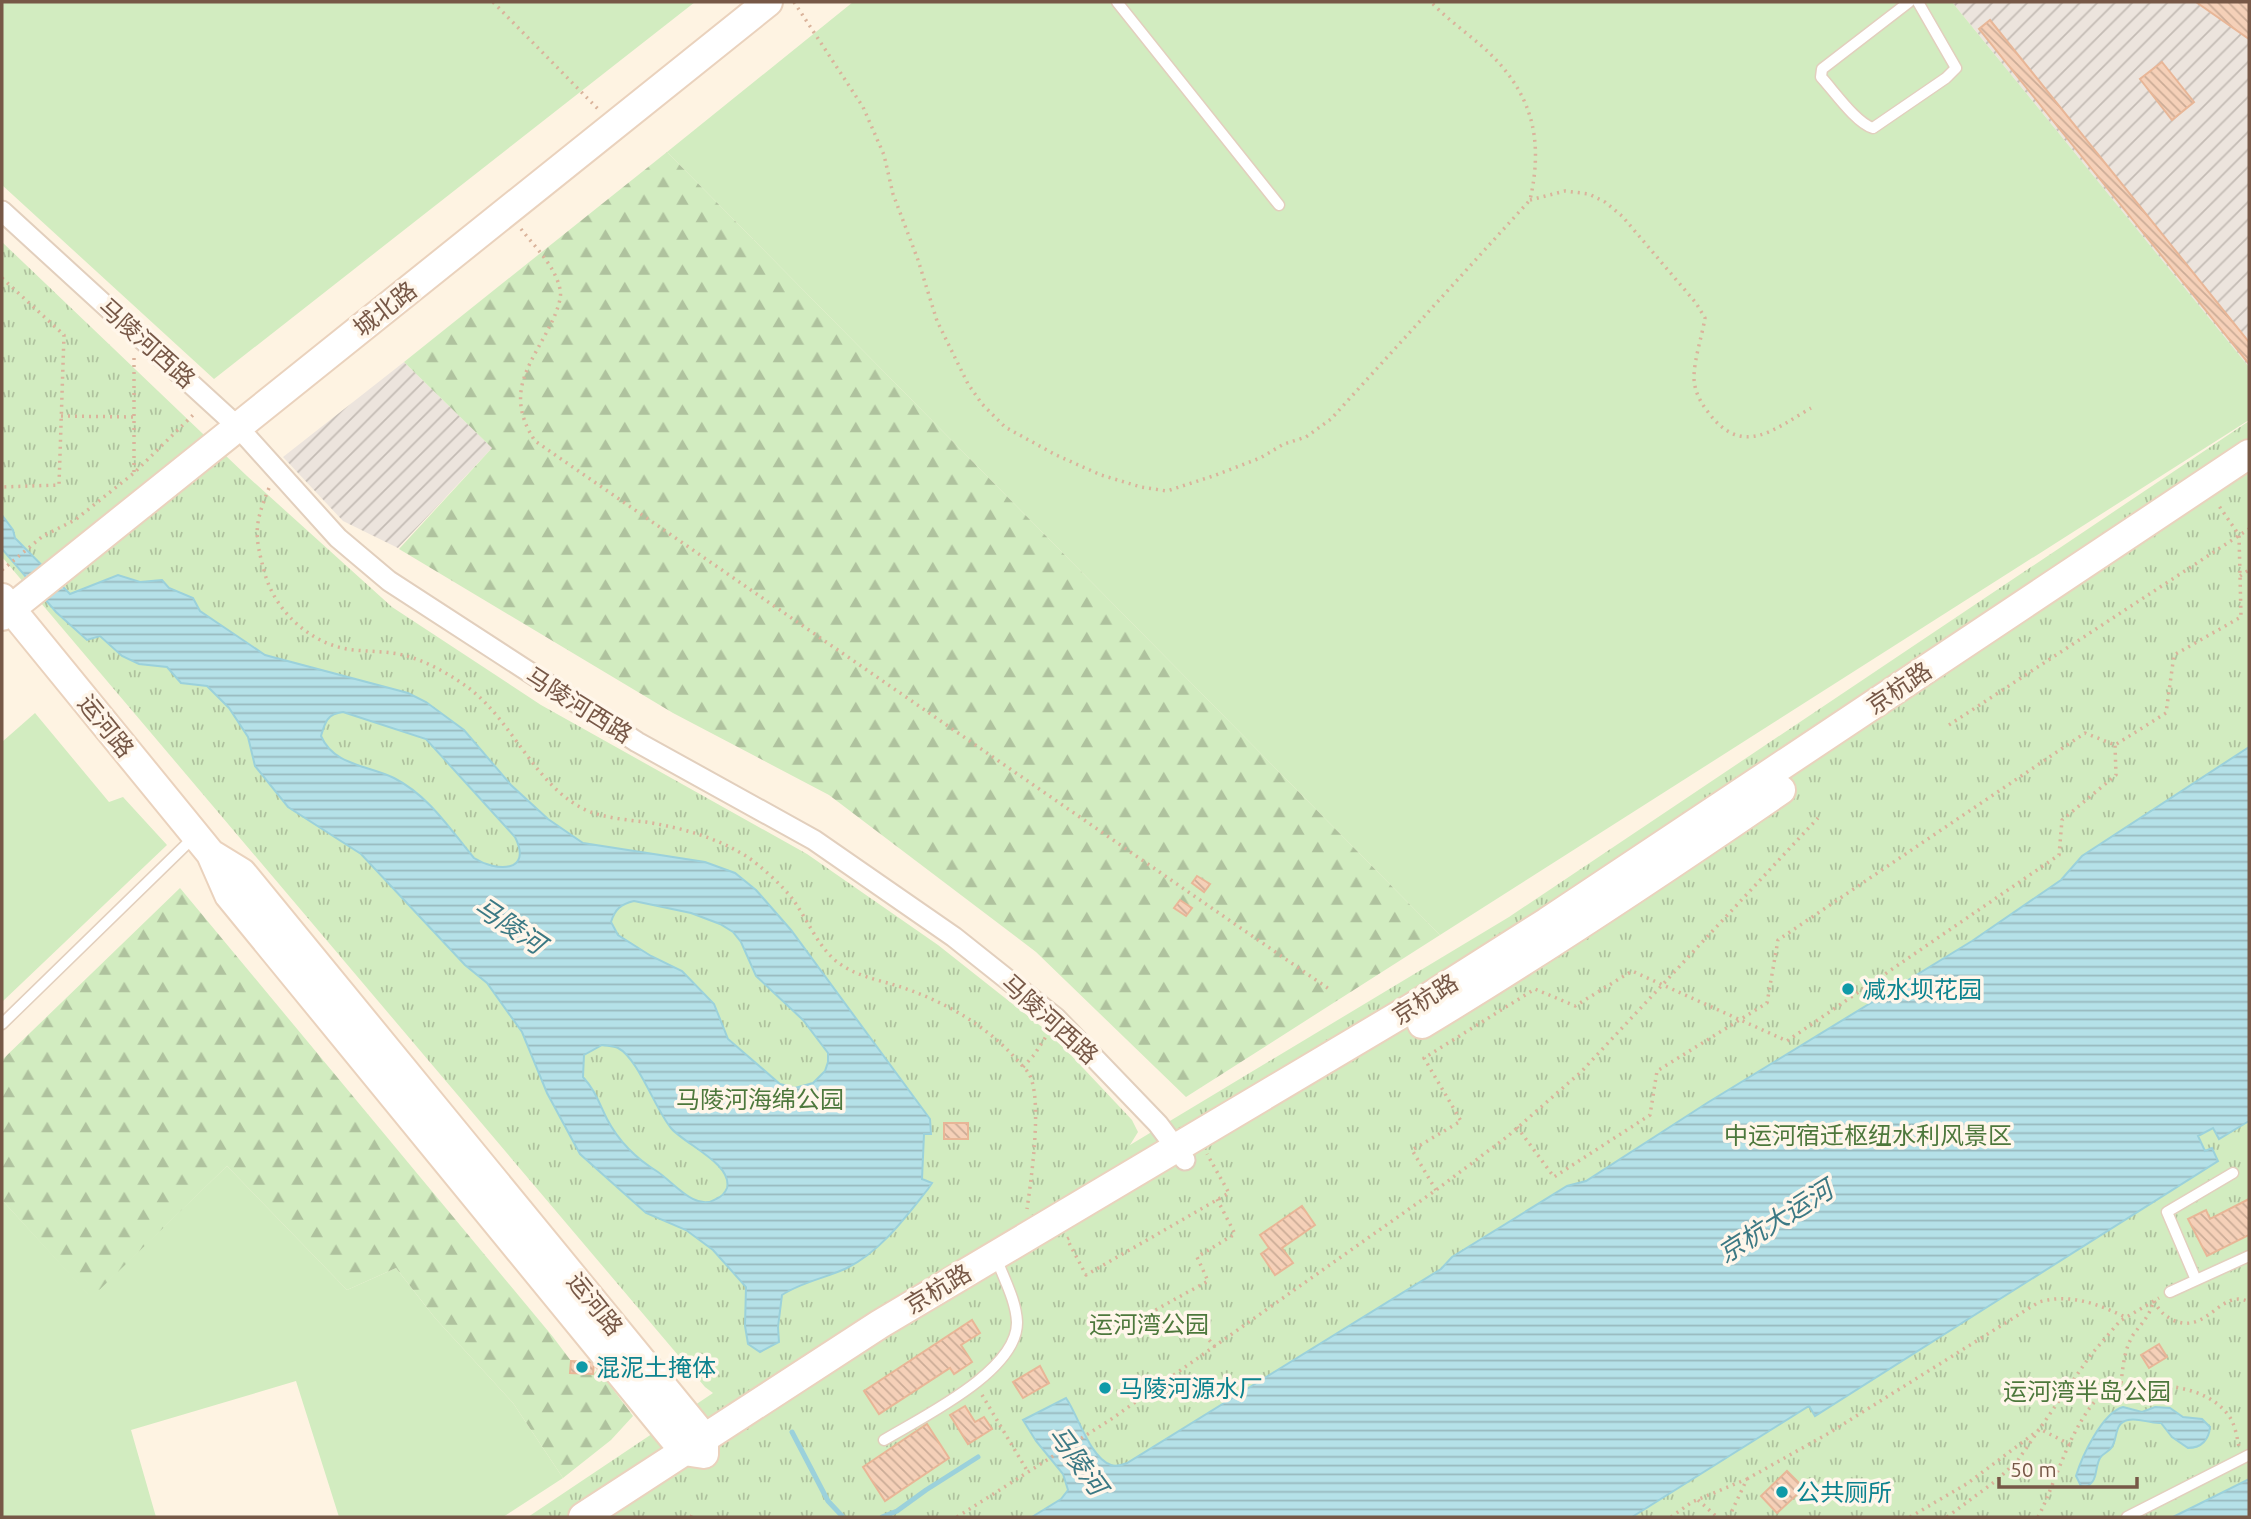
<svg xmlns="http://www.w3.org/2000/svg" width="2251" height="1519" viewBox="0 0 2251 1519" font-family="Ubuntu,'Noto Sans SC',sans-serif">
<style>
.industrial{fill:url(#industrial-furrows)}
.green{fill:#d2ecc0}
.forest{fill:url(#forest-firs)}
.park{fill:url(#park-tufts)}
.water{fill:url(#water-rules);stroke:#9bd1db;stroke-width:2;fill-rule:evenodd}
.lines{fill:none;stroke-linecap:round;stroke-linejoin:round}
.stream{stroke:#9bd1db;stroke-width:5}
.building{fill:url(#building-back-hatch);stroke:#e8b697;stroke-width:2}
.lane-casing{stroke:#e2cfbd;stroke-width:13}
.street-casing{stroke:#e2cfbd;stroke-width:23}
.secondary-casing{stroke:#ead2bd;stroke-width:32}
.path{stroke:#dab39b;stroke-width:3.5;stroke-dasharray:2 5;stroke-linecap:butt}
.lane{stroke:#fff;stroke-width:10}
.street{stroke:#fff;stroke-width:19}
.secondary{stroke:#fff;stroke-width:28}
.culture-dot{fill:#0f9aa8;stroke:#fff6ea;stroke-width:2.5}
.labels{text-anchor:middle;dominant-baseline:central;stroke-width:7;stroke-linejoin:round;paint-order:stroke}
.street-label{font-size:24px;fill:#775847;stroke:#fff6ea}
.culture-label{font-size:24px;fill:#0d838f;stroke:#fff6ea;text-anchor:start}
.park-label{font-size:24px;fill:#4d783c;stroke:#fff6ea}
.water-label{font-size:26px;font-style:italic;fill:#3c7984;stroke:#fff6ea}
</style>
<defs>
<pattern id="industrial-furrows" width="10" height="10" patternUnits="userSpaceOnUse" patternTransform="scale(1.75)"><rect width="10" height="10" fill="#ece4dd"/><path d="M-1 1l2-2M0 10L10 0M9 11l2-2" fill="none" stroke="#c4bcb5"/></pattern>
<pattern id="forest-firs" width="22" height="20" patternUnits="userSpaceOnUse" patternTransform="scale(1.75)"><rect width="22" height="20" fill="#d2ecc0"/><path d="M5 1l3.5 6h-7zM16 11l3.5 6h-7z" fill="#afc29e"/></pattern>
<pattern id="park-tufts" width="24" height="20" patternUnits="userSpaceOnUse" patternTransform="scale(1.75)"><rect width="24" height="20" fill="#d2ecc0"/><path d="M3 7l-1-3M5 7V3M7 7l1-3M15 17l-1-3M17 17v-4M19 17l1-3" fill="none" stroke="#afc29e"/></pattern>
<pattern id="water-rules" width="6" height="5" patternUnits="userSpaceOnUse" patternTransform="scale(1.75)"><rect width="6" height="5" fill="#b5e1e8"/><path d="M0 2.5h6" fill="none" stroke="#98b9be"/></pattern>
<pattern id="building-back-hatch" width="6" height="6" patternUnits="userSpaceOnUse" patternTransform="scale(1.75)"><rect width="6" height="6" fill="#f5d0b8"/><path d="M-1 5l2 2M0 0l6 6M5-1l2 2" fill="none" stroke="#cbac97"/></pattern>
</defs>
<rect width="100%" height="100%" fill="#fef3e2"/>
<path class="industrial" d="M1952 2H2249V367Z
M404 362 492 448 398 548 343 521 283 457Z"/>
<path class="green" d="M2 2H695L214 379 2 185Z
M853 2H1952L2249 367V420L1440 935 667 152Z
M35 713 109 802 123 797 167 845 2 1002V742Z
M227 1166 347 1290 396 1268 435 1318 513 1403 563 1478 503 1517H339L296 1381 131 1430 156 1517H2V1200L91 1297Z"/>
<path class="forest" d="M667 152 1440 935 1186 1097 1036 952 829 795 673 713 399 549 492 448 404 362Z
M180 888 553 1337 571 1361 570 1372 593 1374 598 1369 633 1416 611 1440 563 1478 513 1403 435 1318 396 1268 347 1290 227 1166 91 1298 2 1200V1060Z"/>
<path class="park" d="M2 242 247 476 392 607 541 705 807 854 938 945 1052 1035 1132 1120 1138 1132 1130 1145 1509 917 2249 421V1517H528L713 1393 705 1387 2 557Z"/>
<path class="water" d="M2 515 13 530 15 538 70 594 118 575 140 582 162 580 169 588 193 598 200 611 265 655 408 693 426 702 464 730 511 785 548 819 583 843 705 862 735 873 756 890 791 930 930 1119 931 1134H924L922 1179 932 1183 928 1189C905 1218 881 1251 847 1268 826 1278 801 1282 782 1295L778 1327 779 1342 760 1352 748 1344 745 1326 746 1287 713 1250 686 1230 646 1213 580 1154 547 1093 522 1032 487 983 465 965 361 854 288 807 255 766 248 737 229 708 207 686 181 683 167 667 139 664 122 656 100 636 87 640 56 612 2 549ZM343 712 426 739 515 837C533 873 496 872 474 858 449 828 429 796 394 778 368 765 334 766 321 736 325 722 327 714 343 712ZM634 901 691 913 720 924 733 932 741 942 756 976 803 1020 828 1053V1062L825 1071 813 1083 795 1088 780 1084 728 1039 714 1004 682 971 651 956 618 935 611 922C615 909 621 904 634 901ZM602 1045C607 1046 614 1046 618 1048 638 1058 656 1111 671 1128 684 1144 733 1164 727 1188 725 1193 721 1197 716 1199 696 1212 674 1183 658 1172 635 1158 619 1142 607 1119 599 1103 595 1090 583 1077L584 1055Z
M2249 747V1121L2219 1139 2213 1128 2198 1136 2205 1151 2212 1148 2218 1161 1815 1416 1809 1406 1632 1517H1032L1061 1499 1068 1490 1063 1474 1036 1441 1023 1420 1066 1398C1078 1415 1090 1458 1111 1465 1117 1467 1122 1465 1127 1463L1441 1269 1452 1257 1567 1186 1586 1181 1707 1103 1972 941 2061 880 2082 856Z
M2123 1407 2142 1412 2155 1407 2170 1408 2183 1417 2202 1419 2210 1427C2209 1439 2202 1448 2188 1448L2172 1437 2161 1423C2150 1424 2138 1417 2128 1420 2114 1423 2118 1437 2112 1447 2109 1452 2103 1453 2100 1458 2094 1469 2099 1480 2086 1487L2081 1486 2076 1476C2082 1456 2102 1413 2123 1407Z
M2249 1479V1517H2173Z"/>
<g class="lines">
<path class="stream" d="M792 1432 828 1501 843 1517
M882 1517 897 1511 926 1490 978 1457"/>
</g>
<path class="building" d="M2196 2H2249V39Z
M1990 20 2249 342V364L1979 29Z
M2162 62 2194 102 2172 120 2140 79Z
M1197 876 1210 884 1204 892 1192 883Z
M1180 900 1192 908 1186 916 1174 908Z
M944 1123H968V1139H944Z
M2249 1199V1235L2207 1256 2188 1219 2206 1210 2210 1219Z
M1302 1206 1315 1225 1282 1248 1293 1263 1275 1275 1261 1254 1269 1248 1260 1235Z
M972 1320 980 1333 961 1345 972 1362 954 1374 950 1368 879 1414 864 1391Z
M2159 1344 2167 1357 2149 1368 2141 1355Z
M571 1361 594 1362 593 1374 570 1373Z
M1040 1366 1049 1383 1023 1398 1013 1382Z
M965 1406 975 1422 984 1417 992 1429 968 1444 950 1415Z
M927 1424 949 1458 885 1501 863 1467Z
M1787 1471 1804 1488 1777 1513 1761 1496Z"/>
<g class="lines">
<g class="lane-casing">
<path id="lane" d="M1117 2 1279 205
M1909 2 1822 69 1821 77C1834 91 1856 123 1873 128L1946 78 1956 68 1918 2
M2 1024 195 836
M2196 1280 2167 1212 2233 1173
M2170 1292 2249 1256
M884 1440C922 1417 1018 1371 1017 1322 1016 1302 1006 1283 999 1265
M2127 1517 2249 1455"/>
</g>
<g class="street-casing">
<path id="street" d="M2 211 237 426 338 538 389 581 637 742 814 840 954 937 1056 1018 1158 1124 1185 1160"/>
</g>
<g class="secondary-casing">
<path id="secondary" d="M2 598 211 854 229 895 666 1429 684 1451 704 1454V1437L242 873 211 854
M2 616 768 2
M1422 1024C1545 950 1663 871 1781 790
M583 1517 880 1324 1413 1007 1547 922 2249 454"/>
</g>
<path class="path" d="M493 2 599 110
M794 2 863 107 884 155 893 194 918 260 937 321 968 384 982 404 1005 427 1056 455 1101 475 1141 487 1167 491 1213 476 1260 458 1284 444 1306 437 1331 419 1530 200C1544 138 1532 92 1484 48 1467 33 1447 19 1431 2
M1530 200 1565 191 1589 194 1605 202 1622 216 1696 303 1705 318C1702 336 1694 360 1694 377 1694 390 1700 402 1708 412 1742 458 1773 430 1811 408
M521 229C535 247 555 266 560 289 562 297 558 307 555 315 535 361 501 389 535 441L1329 989
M2 278 64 335 59 485 2 487
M134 358V472
M61 416 134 417
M269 488C254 525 254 535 265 574 276 613 313 646 354 650 372 652 390 651 407 656 430 663 451 675 470 689 513 722 537 789 588 811 606 818 627 820 646 822 682 828 715 837 746 856 760 865 784 887 794 901 809 922 820 952 843 966 862 978 884 981 904 988 947 1003 987 1026 1018 1061 1021 1065 1027 1070 1029 1074 1043 1098 1031 1181 1027 1209
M2 570 43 536 75 520 134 473 195 413
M2240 576 2249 570
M1949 725 2249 529
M1023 1067 1034 1055 1047 1035
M1517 1127 1554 1177 1650 1115 1657 1071 1767 1003 1778 940 2085 733 2115 745 2166 713 2174 655 2241 617 2239 535 2217 503
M1436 1190 1412 1150 1461 1121 1424 1058 1535 989 1575 1006 1632 971 1787 1041 2059 855 2062 820 2116 775 2115 745
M1069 1238 1067 1239 1086 1275 1229 1193 1207 1154
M2154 1301C2159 1310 2163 1315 2173 1320 2207 1336 2221 1287 2249 1302
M1215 1347 1187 1314 1160 1328 1150 1313 1208 1281 1197 1257 1235 1234 1217 1199
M2121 1383C2123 1367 2124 1350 2133 1335 2141 1324 2149 1317 2153 1303
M982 1395 1028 1472
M1747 1479 1829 1433 2039 1302C2070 1293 2098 1304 2125 1317
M1698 1500 1717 1517
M691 1517 694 1511
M957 1517 1110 1420 1436 1190 1508 1136 1581 1072 1818 818
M1671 1517 1692 1502 1747 1479 1729 1517
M1910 1517 1968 1483 2040 1429 2071 1445
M1947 1517 1997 1480 2018 1460 2090 1356 2120 1321 2159 1298
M2038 1517C2058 1480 2077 1397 2121 1383 2156 1385 2205 1383 2229 1416 2235 1424 2237 1437 2239 1447"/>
<use href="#lane" class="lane"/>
<use href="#street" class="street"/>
<use href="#secondary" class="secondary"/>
</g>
<g class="culture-dot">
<circle cx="1848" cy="989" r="7"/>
<circle cx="582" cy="1367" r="7"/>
<circle cx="1105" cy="1388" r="7"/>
<circle cx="1782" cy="1492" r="7"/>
</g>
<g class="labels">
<g class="street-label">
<text transform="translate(385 309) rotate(-38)">城北路</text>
<text transform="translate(147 343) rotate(42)">马陵河西路</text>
<text transform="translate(1899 688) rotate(-34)">京杭路</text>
<text transform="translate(579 705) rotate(32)">马陵河西路</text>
<text transform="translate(106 726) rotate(51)">运河路</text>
<text transform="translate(1425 999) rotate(-32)">京杭路</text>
<text transform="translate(1050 1019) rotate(42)">马陵河西路</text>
<text transform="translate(938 1289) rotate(-31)">京杭路</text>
<text transform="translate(595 1304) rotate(51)">运河路</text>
</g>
<g class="culture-label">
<text x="1862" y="989">减水坝花园</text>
<text x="596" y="1367">混泥土掩体</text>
<text x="1119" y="1388">马陵河源水厂</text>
<text x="1796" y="1492">公共厕所</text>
</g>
<g class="park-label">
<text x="760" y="1099">马陵河海绵公园</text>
<text x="1868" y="1135">中运河宿迁枢纽水利风景区</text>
<text x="1149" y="1324">运河湾公园</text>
<text x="2087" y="1391">运河湾半岛公园</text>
</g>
<g class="water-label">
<text transform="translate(510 925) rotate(34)">马陵河</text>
<text transform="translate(1775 1221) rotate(-32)">京杭大运河</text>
<text transform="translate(1078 1460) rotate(54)">马陵河</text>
</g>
</g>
<rect width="2251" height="1519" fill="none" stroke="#775847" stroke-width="7"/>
<path d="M1999 1477v10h138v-10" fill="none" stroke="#775847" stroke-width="3.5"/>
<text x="2010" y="1477" font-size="21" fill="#775847" stroke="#fff6ea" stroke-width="5" paint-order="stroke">50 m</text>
</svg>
